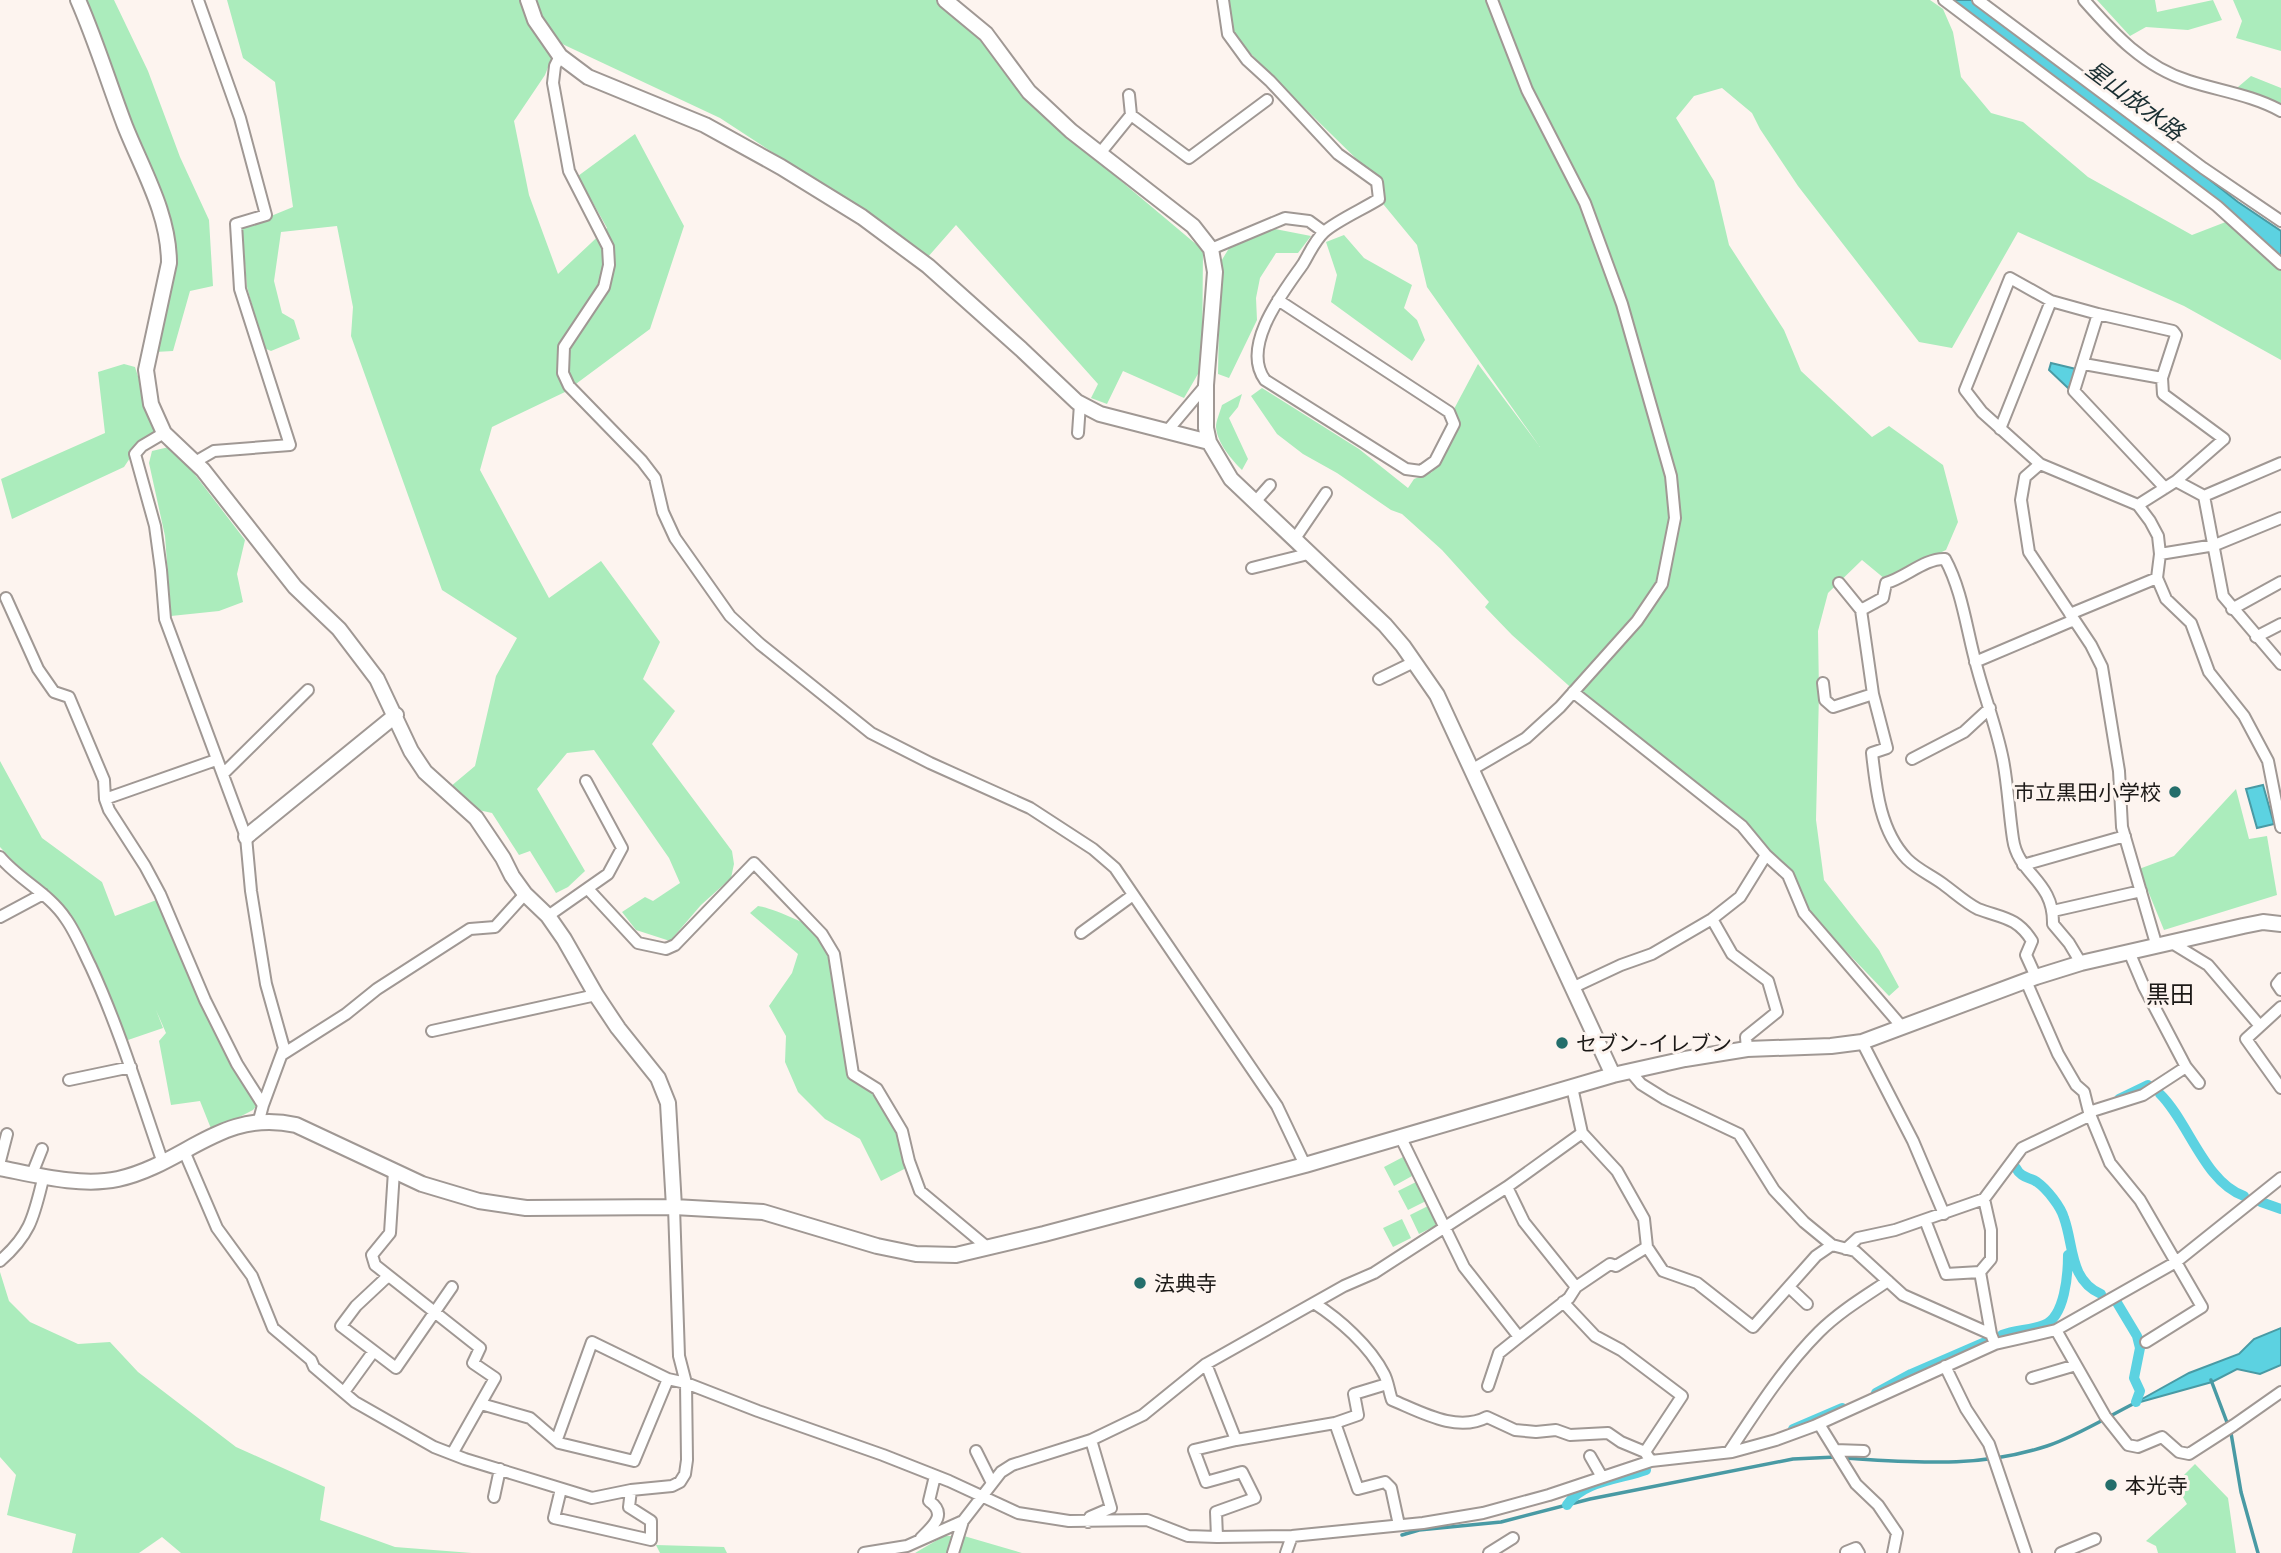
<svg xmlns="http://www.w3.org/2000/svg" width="2281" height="1553" viewBox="0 0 2281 1553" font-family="Mulish,'Noto Sans JP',sans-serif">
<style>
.green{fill:#abecbc}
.water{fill:#5cd2e1;stroke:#499aa4;stroke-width:2}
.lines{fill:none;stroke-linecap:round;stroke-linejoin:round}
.stream{stroke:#499aa4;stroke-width:3.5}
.canal{stroke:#5cd2e1;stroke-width:10}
.minor-casing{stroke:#a09894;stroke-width:14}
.tertiary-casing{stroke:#a09894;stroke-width:18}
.minor{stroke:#fff;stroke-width:10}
.tertiary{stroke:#fff;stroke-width:14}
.poi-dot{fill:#246e6b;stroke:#fdf4ef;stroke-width:2.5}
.labels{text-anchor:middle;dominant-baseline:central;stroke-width:6;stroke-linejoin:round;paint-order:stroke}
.poi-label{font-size:21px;fill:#1c1917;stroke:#fdf4ef;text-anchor:start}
.water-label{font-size:23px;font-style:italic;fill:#1a2f32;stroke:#fdf4ef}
.quarter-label{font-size:24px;fill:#1c1917;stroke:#fdf4ef}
</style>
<rect width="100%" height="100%" fill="#fdf4ef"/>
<path class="green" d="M79 0H114L148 71 180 157 209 220 213 286 190 291 173 351 155 352 176 249 132 125Z
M227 0H936L983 40 1027 102 1203 250 1202 367 1184 398 1123 371 1107 404 1091 398 1098 384 956 225 927 258 841 197 720 118 558 42 545 75 514 121 529 195 558 274 607 228 578 176 635 134 684 226 650 329 565 392 492 427 480 470 549 598 601 561 660 642 643 679 675 711 652 744 732 851 734 864 731 878 701 905 670 941 636 930 622 912 645 897 653 901 680 883 669 858 594 750 567 753 537 789 585 871 568 887 556 893 530 851 519 855 492 813 474 809 450 787 475 766 496 676 517 638 442 590 351 336 353 307 337 226 281 232 274 281 282 313 294 320 300 339 271 351 264 348 247 287 242 228 293 207 275 82 243 58Z
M1223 0H1930L1943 9 1953 32 1961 77 1991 113 2023 122 2088 177 2192 235 2236 218 2281 258V360L2184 306 2018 232 1952 348 1919 342 1798 186 1760 129 1752 113 1722 88 1694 96 1676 118 1714 181 1729 245 1784 330 1801 371 1872 437 1889 426 1943 465 1958 522 1946 550 1885 579 1862 560 1828 593 1818 631 1819 693 1816 820 1824 880 1879 950 1899 987 1889 996 1816 920 1779 860 1742 826 1595 709 1512 635 1485 607 1489 602 1442 550 1402 514 1391 510 1337 473 1303 454 1277 434 1251 396 1262 388 1359 449 1408 488 1414 479 1432 472 1455 417 1454 409 1478 364 1540 447 1427 287 1417 245 1379 199 1380 182 1280 84 1232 34Z
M2097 0H2155L2157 12 2213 0 2222 20 2188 30 2146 27 2130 36Z
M2233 0H2281V51L2236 38 2242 21Z
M2251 76 2281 88V110L2231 88 2238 87Z
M1275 229 1311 236 1298 253H1276L1260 278 1256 298 1257 320 1229 378 1218 374 1220 263 1231 245Z
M1344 235 1364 258 1412 285 1404 308 1417 320 1425 340 1412 361 1331 302 1337 275 1326 242Z
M124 364 135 367 154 427 153 436 140 443 124 467 12 519 1 479 105 433 98 372Z
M1242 394 1238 407 1229 418 1248 459 1242 470C1232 460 1217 443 1216 427 1216 421 1220 412 1222 405Z
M173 446 245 540 237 574 243 602 219 611 171 616 165 536 149 463 152 451Z
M0 761 42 838 102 882 115 916 159 899 211 1020 257 1105 253 1110 212 1131 200 1101 171 1105 159 1041 166 1033 156 1010 163 1028 128 1040 56 907 0 847Z
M2236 789 2249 839 2267 836 2277 895 2164 930 2139 869 2174 856Z
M758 906C770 907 815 926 822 935 838 953 848 1046 853 1074L877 1089 912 1165 881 1181 860 1139 825 1119 798 1092 785 1062 786 1036 769 1006 792 973 798 954 750 913Z
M1403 1157 1412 1176 1394 1186 1384 1167Z
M1416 1182 1426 1201 1408 1210 1398 1191Z
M1428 1206 1437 1225 1419 1234 1410 1215Z
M1402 1219 1411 1238 1393 1247 1383 1228Z
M0 1272 9 1301 30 1322 78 1344 110 1342 138 1372 236 1447 325 1487 320 1520 395 1547 472 1553H181L162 1537 139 1553H72L76 1534 7 1515 16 1475 0 1457Z
M2195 1464 2228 1498 2236 1553H2158L2156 1546 2146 1541 2187 1504 2175 1484Z
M944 1536H964L1022 1553H915Z
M656 1545 724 1547 727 1553H660Z"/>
<path class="water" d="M1949 0H1972L2030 39 2238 202 2281 231V257Z
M2051 363 2076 369 2069 389 2049 370Z
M2263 785 2274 824 2257 828 2246 789Z
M2281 1328V1365L2260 1374 2237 1369 2212 1382 2133 1404 2189 1373 2239 1354 2254 1339Z"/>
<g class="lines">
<path class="stream" d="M2211 1380 2231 1433 2241 1492 2258 1553
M1843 1458C1916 1462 1976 1469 2047 1446 2077 1436 2107 1417 2135 1403
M1402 1535 1419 1530 1501 1522 1590 1499 1793 1459 1836 1457"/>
<path class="canal" d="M2160 1094C2188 1121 2205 1183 2244 1196
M2119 1099 2148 1085
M2016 1168C2021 1178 2029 1177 2037 1182 2047 1189 2061 1207 2064 1218 2074 1245 2069 1280 2101 1294
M2261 1202 2281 1209
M2116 1301 2137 1336 2140 1348 2134 1378 2140 1391 2136 1402
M2002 1335C2015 1330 2031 1330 2044 1325 2065 1317 2068 1274 2068 1255
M1876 1393 1911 1374 1985 1342
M1793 1429 1842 1408
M1567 1505C1582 1481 1621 1479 1646 1470"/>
<g class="minor-casing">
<path id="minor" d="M1223 0 1228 34 1247 60 1270 81 1338 154 1377 182 1379 199C1365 208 1336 221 1324 232 1315 240 1309 254 1303 264 1284 291 1240 346 1265 380L1406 469 1421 471 1435 461 1454 424 1449 412 1278 300
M1944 0 2217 206 2281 264
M1978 0 2203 168 2281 221
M2084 0C2114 34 2144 67 2189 81 2220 91 2252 95 2281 111
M560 56 555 66 553 83 569 171 608 247 609 265 604 287 564 347 563 373 569 386 642 461 655 478 663 512 675 538 730 616 760 644 871 733 930 763 1030 808 1093 849 1115 868 1277 1106 1305 1165
M1129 95 1131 115
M1101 152 1131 115 1189 158 1267 100
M1211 249 1285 218 1309 221 1324 232
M2098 314 2173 331 2176 335 2162 378 2163 394 2224 439 2176 481 2138 505
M2084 364 2162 378
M2000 429 2051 301
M1168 430 1206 385
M164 433 142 446 135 454 155 526 161 570 165 619 246 837 251 891 266 984 284 1048 263 1105 259 1120
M1078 433 1080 404
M195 462 214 451 290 445 240 289 236 224 266 215 240 118 198 0
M2040 464 2025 477 2021 500 2029 552 2091 645 2102 667 2119 771 2122 827 2157 947
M2176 481 2204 496 2223 596 2281 664
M2165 488 2074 391 2098 314 2051 301 2010 278 1965 390 1982 412 2040 464 2138 505 2150 521 2158 536 2160 554 2157 578 2166 599 2191 623 2209 672 2244 716 2268 761 2281 827
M2204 496 2281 463
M1255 502 1270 485
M1294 540 1326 493
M2160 554 2215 545 2281 518
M1252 568 1308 554
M1839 583 1861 610 1883 598 1886 583C1905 578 1925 558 1945 559 1961 588 1966 625 1974 656 1982 691 1996 724 2003 760 2008 786 2009 813 2013 839 2018 875 2054 880 2053 924L2069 943 2081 963
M6 598 38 669 54 692 69 697 104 780 105 799 109 810 145 866 160 894 205 1000 237 1064 263 1105
M2232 609 2281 582
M1861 610 1873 694 1887 748 1872 753C1876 789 1880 831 1907 859 1918 870 1931 875 1943 884 1954 892 1966 903 1978 909 2002 918 2017 917 2032 941L2026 955 2036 977
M2070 614 2157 578
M2256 637 2281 624
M1975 662 2074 620
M1379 679 1414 662
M1823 683 1825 700 1833 707 1873 694
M1573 692 1742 826 1766 855 1740 897 1712 919 1652 954 1621 965 1574 987
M1912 759 1964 732 1990 708
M1473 769 1526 738 1560 707 1637 621 1662 584 1675 518 1671 476 1622 304 1585 203 1527 90 1492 0
M223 774 308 690
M105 799 216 760
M1766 855 1788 875 1804 913 1903 1028
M0 857C19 880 49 893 66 919 76 933 83 951 91 967 120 1030 140 1097 163 1163
M2023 865 2125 836
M588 889 638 943 666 949 675 945 754 863 822 934 834 954 853 1074 877 1089 902 1131 909 1161 920 1191 987 1247
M2053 911 2141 891
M548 916 608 874 622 848 586 781
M0 917 43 894
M1712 919 1732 954 1768 981 1777 1012 1746 1037 1747 1049
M1081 933 1133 895
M2172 943 2208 965 2260 1026
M2281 979 2277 984 2281 990
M2026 981 2058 1054 2076 1085 2084 1092 2089 1112 2110 1163 2140 1200 2202 1307 2146 1342
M2281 1007 2246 1039 2281 1088
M432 1031 596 995
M1862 1042 1913 1141 1944 1214
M283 1054 346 1014 377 989 470 929 495 927 525 894
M2186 1067 2199 1083
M1630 1071 1641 1084 1665 1099 1739 1134 1774 1190 1804 1222 1832 1245 1855 1251 1903 1295 1991 1334 1995 1344
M69 1080 131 1067
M1572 1087 1582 1133 1617 1171 1644 1219 1647 1247 1616 1266 1610 1264 1576 1287
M2089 1112 2143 1095 2186 1067 2144 987 2130 954
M1400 1136 1464 1267 1519 1337 1569 1298 1576 1287 1524 1222 1507 1187
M184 1151 217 1228 252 1276 273 1328 311 1360 314 1367 355 1402 434 1447 465 1459 592 1498 631 1490 672 1486 680 1482 685 1474 687 1460 686 1383 679 1356 674 1207
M0 1161 7 1134
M394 1171 390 1233 372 1255 375 1265 480 1348 473 1363 495 1378 452 1454
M32 1174 42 1149
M1925 1220 1946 1274 1980 1272
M1647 1247 1663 1271 1697 1283 1753 1327 1816 1256 1832 1245
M1846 1249 1858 1238 1895 1230 1984 1199
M0 1261C32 1233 34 1215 44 1175
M387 1277 356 1306 341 1326 396 1368 452 1287
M1789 1287 1807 1304
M1563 1302 1595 1336 1621 1350 1682 1396 1645 1452
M1314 1303C1339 1319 1370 1346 1384 1374 1388 1381 1389 1392 1392 1400 1421 1412 1457 1433 1487 1417L1515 1430 1536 1432 1556 1430 1570 1435 1608 1433 1621 1442 1645 1452 1651 1461
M2056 1330 2105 1416 2128 1445 2138 1447 2162 1437 2179 1452 2189 1454 2234 1425 2281 1392
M1991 1334 1980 1272 1991 1259V1230L1984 1199 2022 1148 2091 1115
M1206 1364 1236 1440 1335 1423
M1945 1366 1966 1409 1989 1444 2026 1553
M2032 1378 2076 1365
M1387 1384 1354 1394 1358 1415 1335 1423 1358 1489 1385 1482 1391 1488 1399 1525
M1488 1386 1499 1353 1519 1337
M344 1392 373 1352
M481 1404 530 1418 559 1443 634 1461 668 1379
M1819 1424 1856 1484 1878 1505 1897 1533 1893 1553
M557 1439 592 1342 668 1379 686 1383 758 1411 883 1455 949 1481 1018 1513 1069 1521 1147 1520 1188 1536 1217 1537 1292 1536 1423 1523 1483 1513 1549 1495 1651 1461 1732 1452 1776 1440 1814 1426 1995 1344 2056 1330 2176 1262 2281 1178
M1835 1450 1864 1451
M976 1451 992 1483
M1729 1452C1756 1411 1784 1367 1819 1332 1839 1312 1864 1297 1888 1281
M1590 1456 1602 1477
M561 1489 554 1518 651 1540V1521L629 1507 631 1490
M494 1497 500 1469
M1088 1522 1090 1517 1111 1508 1091 1440
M1217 1537 1216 1512 1255 1498 1242 1472 1206 1482 1194 1450 1236 1440
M921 1538C933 1526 948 1514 929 1501L935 1476
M1846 1552 1856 1548 1859 1553
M864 1553 907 1546 963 1521 1001 1472 1012 1465 1091 1440 1143 1415 1206 1364 1344 1286 1374 1273 1507 1187 1582 1133
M953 1553 963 1521
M1286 1553 1292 1536
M1489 1553 1513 1538
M2061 1553 2095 1539"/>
</g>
<g class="tertiary-casing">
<path id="tertiary" d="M78 0C96 41 109 84 125 126 143 171 169 214 169 263L146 370 151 404 164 433 203 470 295 587 339 629 377 679 411 751 425 772 476 818 503 858 512 876 525 894 548 916 564 939 596 995 618 1028 658 1078 668 1103 674 1207
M528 0 535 20 560 56 588 77 705 125 781 167 862 217 928 266 1021 349 1077 402 1100 414 1209 442
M945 0 986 34 1029 92 1041 103 1071 131 1193 226 1211 249 1215 272 1206 385V428L1209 442 1231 479 1385 625 1403 646 1437 695 1613 1075
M246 837 396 715
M0 1168C36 1175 81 1187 118 1179 185 1164 222 1108 296 1125L422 1184 479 1201 526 1208 674 1207 763 1212 877 1246 916 1254 956 1255 1044 1234 1305 1165 1613 1075 1685 1059 1747 1049 1831 1046 1862 1042 2036 977 2081 963 2243 926 2263 922 2281 924"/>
</g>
<use href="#minor" class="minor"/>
<use href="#tertiary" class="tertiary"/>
</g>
<g class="poi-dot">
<circle cx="2175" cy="792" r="7"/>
<circle cx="1562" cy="1043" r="7"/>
<circle cx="1140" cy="1283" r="7"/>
<circle cx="2111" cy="1485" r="7"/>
</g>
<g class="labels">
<g class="poi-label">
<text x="2161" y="792" text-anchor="end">市立黒田小学校</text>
<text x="1576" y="1043">セブン-イレブン</text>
<text x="1154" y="1283">法典寺</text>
<text x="2125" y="1485">本光寺</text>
</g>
<g class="water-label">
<text transform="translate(2135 100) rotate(37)">星山放水路</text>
</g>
<g class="quarter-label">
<text x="2170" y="994">黒田</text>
</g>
</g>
</svg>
